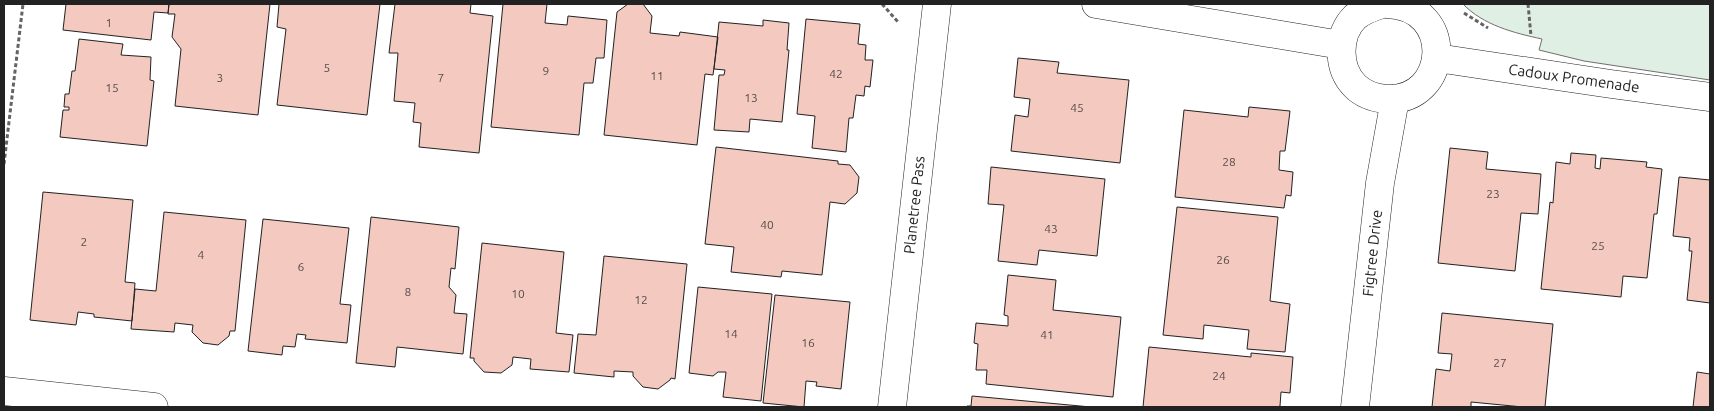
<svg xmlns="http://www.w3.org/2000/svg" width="1714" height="411" viewBox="0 0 1714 411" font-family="Ubuntu,sans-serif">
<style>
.green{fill:#e0efe3;stroke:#6f6f6f}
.building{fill:#f3c9c0;stroke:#222}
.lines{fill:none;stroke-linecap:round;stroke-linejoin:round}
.minor-casing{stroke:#222;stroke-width:29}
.path{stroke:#646464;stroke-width:3;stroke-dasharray:4 2.5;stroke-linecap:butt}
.minor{stroke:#fff;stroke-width:28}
.labels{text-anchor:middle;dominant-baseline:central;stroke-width:4;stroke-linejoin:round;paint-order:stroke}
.number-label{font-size:12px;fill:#564c4a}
.street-label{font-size:15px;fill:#222;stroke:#fff}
</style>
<rect width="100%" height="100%" fill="#fff"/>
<path class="green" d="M1463 4H1710V80L1584 61 1539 50 1542 39C1514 33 1483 25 1463 4Z"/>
<path class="building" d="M66 4H169L168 13 154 12 151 40 63 30Z
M169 4H270L258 115 175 106 181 49 172 37 175 14H168Z
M279 4H380L367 115 277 105 286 29 277 27Z
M395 4H471L470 13 493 16 479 153 419 147 421 123 413 122 415 103 394 101 398 53H389Z
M503 4H547L545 23 567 25 568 16 607 20 604 58H596L593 83H584L579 135 491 127Z
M628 4H643L652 16 650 33 679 36 680 32 718 37 713 75 705 74 697 145 604 135 617 12Z
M806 19 860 24 858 44 866 45 865 60H873L870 87 865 86 864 96 856 95 853 118H849L846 152 812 148 815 116 797 114Z
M763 20 789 23 787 50H789L782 122 750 119 749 132 714 130 719 75H724L725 70 714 69 719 22 763 26Z
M79 39 123 44 121 55 151 57 150 80 154 81 147 146 60 137 63 110H69V107H64L65 94H69L72 71H75Z
M1018 58 1059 62 1057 73 1129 80 1120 163 1011 151 1015 115 1028 117 1030 99 1014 97Z
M1249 107 1290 111 1285 151H1280L1279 170 1293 172 1291 196 1286 195 1284 208 1175 197 1184 110 1248 117Z
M716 147 838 161V164L850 165 859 177 857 193 845 204 830 202 822 275 782 271 781 277 731 272 734 247 705 244Z
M1450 148 1488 152 1486 169 1541 174 1538 214 1521 213 1515 271 1438 263Z
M1571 153 1596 155 1595 168 1600 169 1601 158 1647 162 1646 167 1662 169 1657 214H1654L1647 278 1623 276 1621 297 1541 289 1550 202 1553 203 1556 162 1570 164Z
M991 167 1105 179 1097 256 1039 250 1037 265 998 261 1004 205 988 204Z
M1679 177 1710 180V303L1687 300 1692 251H1689L1690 238 1673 236Z
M43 192 133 200 125 282 135 283 132 321 94 317V314L78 312 76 325 30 320Z
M1177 207 1278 217 1270 301 1290 304 1285 352 1247 349 1249 330 1204 325 1203 339 1163 335Z
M164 212 246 220 235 331H230L229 336 218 345 203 343 192 332 193 325 175 323 174 332 131 329 135 289 156 291Z
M371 217 459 227 455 269 451 268 449 287 456 295 454 313 467 314 463 354 397 347 395 367 356 363Z
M263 219 349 228 340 304 351 305 347 343 305 339 306 335 297 334 295 347 283 346 282 355 248 351Z
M482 243 564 252 556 333 573 335 569 372 530 369 531 359 513 357 512 365 501 373 484 372 474 361V358H470Z
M604 256 687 264 675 379 671 378 670 380 658 389 643 387 633 376V372L614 371V377L574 373 578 334 596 335Z
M1008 275 1056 280 1053 310 1121 317 1113 397 986 384 987 370H976L978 344 974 343 976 323 1008 326V316L1004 315Z
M698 287 772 294 761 401 723 397 726 372H718L713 376 689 373Z
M775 295 850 302 841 389 816 386 817 382 806 381 804 407 763 403Z
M1442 313 1553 324 1545 407H1523L1471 402V407H1432L1436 369 1450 371 1452 354 1438 353Z
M1149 347 1251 357V353L1293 357 1290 393 1281 392 1280 406 1278 407H1143Z
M1697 372 1710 374V407H1693Z
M972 396 1091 407H967V406H971Z"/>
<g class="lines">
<g class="minor-casing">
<path id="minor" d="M1096 4 1341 45
M1382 4C1373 7 1363 10 1355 17 1337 35 1337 68 1355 86 1363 94 1375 98 1386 99 1450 102 1456 6 1387 4
M1437 58 1611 84 1710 97
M4 391 154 407
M892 407 937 4
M1355 407 1380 183 1395 99"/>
</g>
<path class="path" d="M882 4 898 22
M1528 4 1531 36
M1464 13 1488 28
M4 164 23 4"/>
<use href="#minor" class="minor"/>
</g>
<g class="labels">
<g class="number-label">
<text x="109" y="22">1</text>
<text x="327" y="67">5</text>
<text x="546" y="70">9</text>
<text x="836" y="73">42</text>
<text x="657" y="75">11</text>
<text x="220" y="77">3</text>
<text x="441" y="77">7</text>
<text x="112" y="87">15</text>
<text x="751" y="97">13</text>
<text x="1077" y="107">45</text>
<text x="1229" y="161">28</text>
<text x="1493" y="193">23</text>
<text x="767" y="224">40</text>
<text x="1051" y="228">43</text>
<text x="84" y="241">2</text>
<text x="1598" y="245">25</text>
<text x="201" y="254">4</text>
<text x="1223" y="259">26</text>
<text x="301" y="266">6</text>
<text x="408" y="291">8</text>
<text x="518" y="293">10</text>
<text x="641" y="299">12</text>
<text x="731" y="333">14</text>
<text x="1047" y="334">41</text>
<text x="808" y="342">16</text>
<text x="1500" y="362">27</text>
<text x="1219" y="375">24</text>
</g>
<g class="street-label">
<text transform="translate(1574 78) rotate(8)">Cadoux Promenade</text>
<text transform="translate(914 205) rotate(-84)">Planetree Pass</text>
<text transform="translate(1372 253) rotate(-84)">Figtree Drive</text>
</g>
</g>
<rect width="1714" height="411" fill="none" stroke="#222222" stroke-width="10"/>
</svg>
